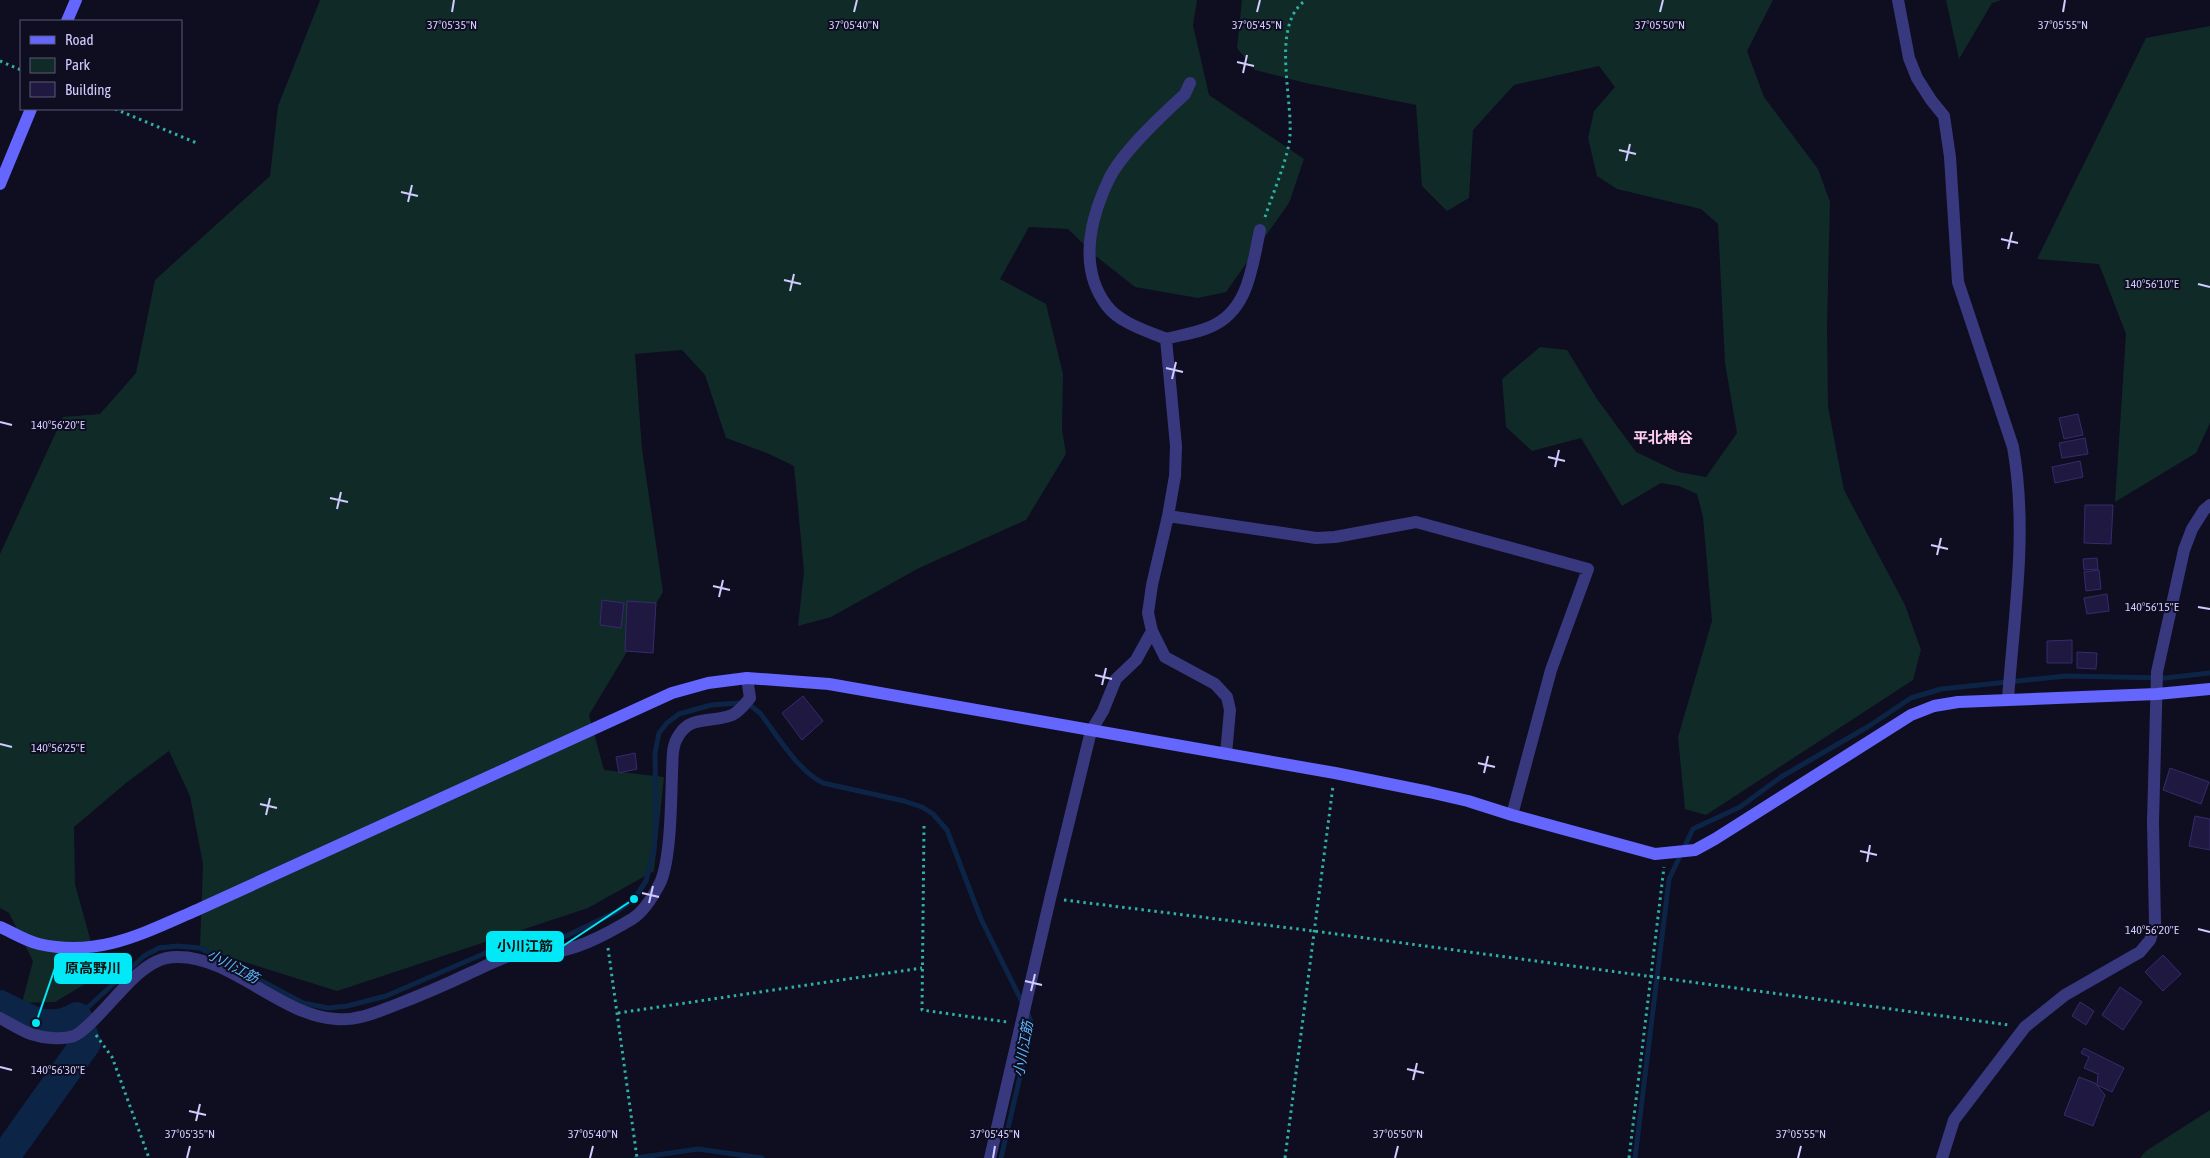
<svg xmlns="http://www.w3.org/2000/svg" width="2210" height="1158" viewBox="0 0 2210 1158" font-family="'Asap Condensed','Noto Sans JP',sans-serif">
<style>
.green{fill:#102a28}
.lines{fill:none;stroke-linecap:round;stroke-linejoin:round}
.stream{stroke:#0c2445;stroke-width:5}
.river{stroke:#0c2445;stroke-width:30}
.building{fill:#1f1941;stroke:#352b6d}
.path{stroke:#2eb1a3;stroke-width:3;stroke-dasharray:2.5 4;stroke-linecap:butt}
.street{stroke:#38387f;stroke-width:12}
.secondary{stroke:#6466fe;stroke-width:12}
.ticks{fill:none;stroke:#d0ccff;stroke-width:2}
.labels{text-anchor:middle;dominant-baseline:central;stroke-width:4;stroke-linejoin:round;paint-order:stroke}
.water-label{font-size:14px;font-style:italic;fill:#5bb9fe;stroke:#0f0d20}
.quarter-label{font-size:15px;font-weight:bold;fill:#ffceef;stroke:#0f0d20}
.ticks-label{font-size:12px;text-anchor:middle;fill:#d0ccff;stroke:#0f0d20;stroke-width:4;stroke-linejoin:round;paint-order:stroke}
.leader{fill:none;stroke:#01e8f6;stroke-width:2}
.callout-dot{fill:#01e8f6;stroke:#0f0d20;stroke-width:2}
.callout{fill:#01e8f6;stroke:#01e8f6;stroke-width:2}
.callout-label{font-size:14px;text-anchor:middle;font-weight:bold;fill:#111}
</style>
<rect width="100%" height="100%" fill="#0f0d20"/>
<path class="green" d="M320 0H1197L1193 25 1209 95 1304 159 1289 203 1226 292 1198 298 1135 287 1097 257 1068 229 1029 227 1000 279 1046 304 1063 374 1062 430 1066 454 1026 520 919 568 831 617 798 626 804 571 794 466 767 453 726 438 705 375 682 350 635 354 642 449 663 592 589 715 604 770 664 777 654 871 588 908 337 991 200 948 203 864 190 796 169 751 126 783 74 827 75 884 100 975 55 1002 22 1003 33 961 9 913 0 908V554L63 417 100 414 136 373 155 280 270 176 278 106Z
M1242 0H1773L1747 51 1764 97 1818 169 1830 202 1827 326 1828 407 1844 490 1905 605 1921 650 1913 680 1706 815 1685 809 1678 737 1712 621 1703 517 1697 494 1679 486 1661 483 1622 506 1581 438 1532 451 1506 427 1502 379 1540 347 1567 350 1597 399 1636 452 1678 472 1706 477 1737 433 1725 363 1718 224 1701 209 1617 189 1597 176 1588 138 1594 111 1615 87 1599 66 1514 85 1473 130 1469 198 1447 211 1422 186 1416 105 1306 83 1255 70 1237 48Z
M1946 0H2002L1992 3 1959 59Z
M2210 26V423L2196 453 2115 502 2126 334 2099 264 2037 259 2146 38Z
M2210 1110V1158H2140L2146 1151Z"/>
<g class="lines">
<path class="stream" d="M77 1017 144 956 159 948 177 946 200 948 303 1003 328 1008 347 1006 386 996 504 945 533 940 562 938 616 912 634 899 646 881 654 850 656 818 655 753 659 733 667 723 679 714 711 705 739 703 751 706 760 713C777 735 798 771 823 783L904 801 922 807 933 814 947 830 981 919 1023 1004
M636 1158 698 1149 762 1158
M1001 1158 1032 1025 1027 1011
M1635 1158 1669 879 1693 829 1740 807 1781 777 1869 726 1911 698 1941 689 2066 676 2165 678 2210 673"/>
<path class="river" d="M0 1005C25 1018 49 1034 77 1017L86 1043 4 1158"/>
</g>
<path class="building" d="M2078 414 2083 435 2064 439 2059 418Z
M2085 438 2088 454 2062 458 2059 443Z
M2080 461 2083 477 2055 483 2052 467Z
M2085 505H2113L2111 544 2084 543Z
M2097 558 2098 569 2084 570 2083 559Z
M2099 570 2101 589 2086 591 2084 572Z
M2107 594 2109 611 2087 614 2084 598Z
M602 600 624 603 621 628 600 625Z
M627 601 656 603 653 653 625 651Z
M2072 640V663H2047V641Z
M2077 652 2097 653 2096 669 2077 668Z
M803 696 823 721 802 740 782 713Z
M635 753 637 769 619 773 616 757Z
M2170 768 2209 782 2201 804 2163 790Z
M2195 816 2210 819V850L2189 846Z
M2163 955 2181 974 2163 991 2145 972Z
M2120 987 2142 1002 2123 1030 2102 1015Z
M2080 1002 2094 1011 2086 1025 2072 1016Z
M2084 1048 2124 1068 2112 1092 2097 1085 2098 1074 2084 1068 2089 1057 2081 1053Z
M2079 1077 2095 1083 2105 1095 2093 1126 2064 1115Z"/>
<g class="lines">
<path class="path" d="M0 61 21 70
M115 109 199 144
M1265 217C1273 193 1284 168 1289 144 1296 105 1268 26 1306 0
M924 826 922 1010 1007 1022
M1064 900 1314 931 2009 1025
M608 948 637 1158
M618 1013 922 968
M96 1035 112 1057 149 1158
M1285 1158 1333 786
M1629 1158 1664 867"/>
<path class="street" d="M1898 0 1909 58 1917 78 1931 100 1944 116 1950 157 1958 282 2013 447C2028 531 2014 615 2008 699
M1166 339C1147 331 1120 323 1107 306 1078 268 1090 219 1109 179 1122 152 1162 115 1185 94L1190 83
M1168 516 1316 538 1335 537 1416 522 1588 569 1551 670 1512 815
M1226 754 1230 710 1227 697 1215 684 1165 657 1152 631 1148 613 1152 585 1168 516 1175 476 1176 446 1166 339C1180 335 1197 333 1210 327 1249 311 1252 266 1260 230
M0 1018C10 1023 20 1030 31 1034 43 1038 62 1040 74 1036 89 1030 122 987 138 974 150 964 161 957 177 957 231 956 281 1016 336 1019 356 1021 375 1013 393 1006 419 996 445 985 470 973 482 968 494 961 506 957 523 951 542 954 560 951 585 946 610 932 632 919 645 911 654 895 661 881 671 855 671 802 672 773 673 760 671 746 679 735 691 715 713 723 732 715 739 712 745 704 750 698L747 678
M990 1158 1050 899 1091 731 1103 711 1116 679 1136 660 1152 631
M1942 1158 1954 1120 2025 1027 2065 995 2140 952 2150 940 2155 924 2153 822 2157 672 2184 550 2192 529 2204 510 2210 505"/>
<path class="secondary" d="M67 21 76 0
M0 184 31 109
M0 927C12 932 26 941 39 944 98 958 144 933 197 910L672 693 708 683 747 678 829 684 1335 773 1429 792 1468 801 1512 815 1655 854 1695 850 1715 839 1911 715 1934 706 1958 702 2157 694 2210 689"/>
</g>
<path class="ticks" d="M452 12 454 0M854 12 857 0M1257 12 1260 0M1660 12 1663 0M2063 12 2065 0M1237 62 1254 66M1243 73 1247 55M1619 150 1636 154M1626 161 1630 144M401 192 418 196M408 202 412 185M2001 239 2018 243M2008 249 2012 232M784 280 801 284M2198 284 2210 287M790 291 794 274M1166 368 1183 372M1172 379 1176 362M0 422 12 425M1548 457 1565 461M1555 467 1559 450M330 498 348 502M337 509 341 492M1931 545 1948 549M1937 555 1941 538M713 586 730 590M719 597 723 580M2198 607 2210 609M1095 675 1112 679M1102 685 1106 668M0 744 12 747M1478 763 1495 767M1484 773 1488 756M260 804 277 808M266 815 270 798M1860 851 1877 855M1867 862 1870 845M642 893 659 897M649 903 653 886M2198 929 2210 932M1025 981 1042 985M1031 991 1035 974M0 1067 12 1070M1407 1069 1424 1073M1413 1080 1417 1063M189 1111 206 1115M196 1121 200 1104M187 1158 190 1146M590 1158 593 1146M993 1158 995 1146M1395 1158 1398 1146M1798 1158 1801 1146"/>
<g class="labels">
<g class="water-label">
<text transform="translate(233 966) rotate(28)">小川江筋</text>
<text transform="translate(1023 1049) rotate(-80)">小川江筋</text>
</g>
<g class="quarter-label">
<text x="1663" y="437">平北神谷</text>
</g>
</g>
<g class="ticks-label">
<text x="452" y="29">37°05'35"N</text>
<text x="854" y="29">37°05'40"N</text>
<text x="1257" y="29">37°05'45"N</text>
<text x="1660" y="29">37°05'50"N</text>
<text x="2063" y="29">37°05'55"N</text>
<text x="2152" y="288">140°56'10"E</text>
<text x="58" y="429">140°56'20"E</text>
<text x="2152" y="611">140°56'15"E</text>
<text x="58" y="752">140°56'25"E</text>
<text x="2152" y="934">140°56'20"E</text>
<text x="58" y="1074">140°56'30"E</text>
<text x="190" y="1138">37°05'35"N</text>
<text x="593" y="1138">37°05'40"N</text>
<text x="995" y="1138">37°05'45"N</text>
<text x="1398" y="1138">37°05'50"N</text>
<text x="1801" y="1138">37°05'55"N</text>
</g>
<path class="leader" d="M634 899L563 946M36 1023L55 968"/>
<g class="callout-dot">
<circle cx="634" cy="899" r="5"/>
<circle cx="36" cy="1023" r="5"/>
</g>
<g class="callout">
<rect x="487" y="932" width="76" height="29" rx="5"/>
<rect x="55" y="954" width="76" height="29" rx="5"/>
</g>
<g class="callout-label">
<text x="525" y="951">小川江筋</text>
<text x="93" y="973">原高野川</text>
</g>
<rect x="20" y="20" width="162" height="90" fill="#0f0d20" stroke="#5c5979"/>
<rect x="30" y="36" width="25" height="8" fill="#6466fe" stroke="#5c5979"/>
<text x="65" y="45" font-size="15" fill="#d0ccff">Road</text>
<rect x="30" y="58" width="25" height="15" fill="#102a28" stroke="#5c5979"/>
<text x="65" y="70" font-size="15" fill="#d0ccff">Park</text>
<rect x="30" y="82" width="25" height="15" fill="#1f1941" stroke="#5c5979"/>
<text x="65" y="95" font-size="15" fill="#d0ccff">Building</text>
</svg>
